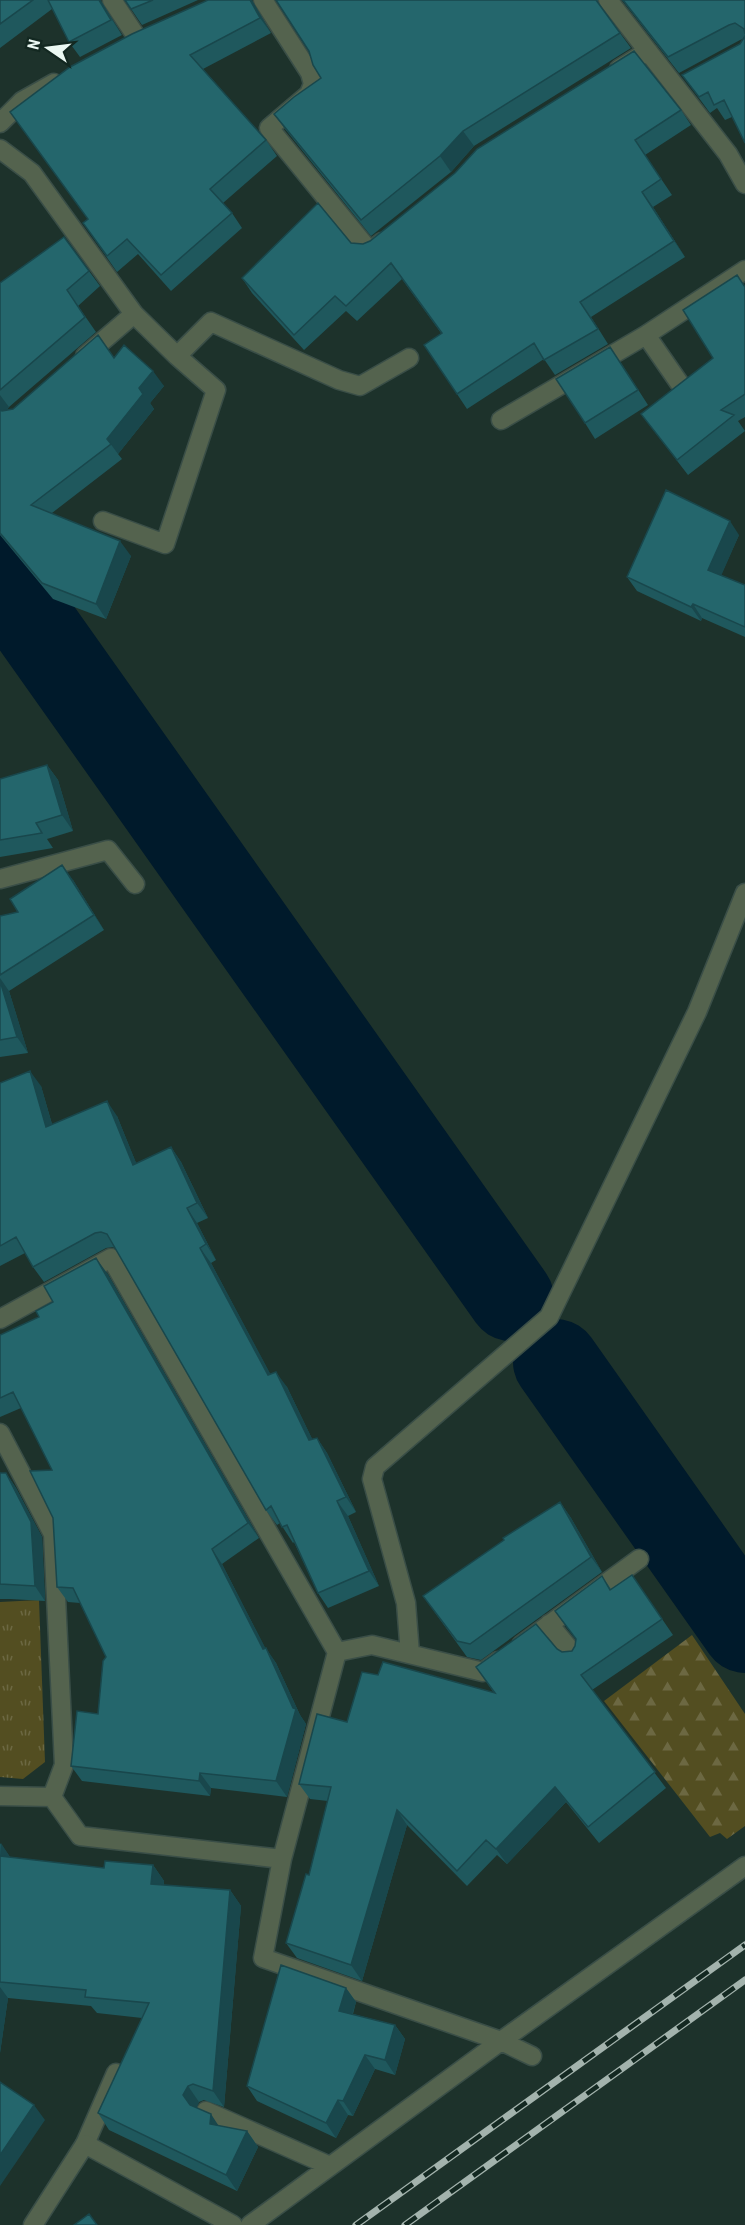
<svg xmlns="http://www.w3.org/2000/svg" width="745" height="2225" viewBox="0 0 745 2225" font-family="'Roboto Condensed',sans-serif">
<style>
.forest{fill:url(#forest-firs)}
.park{fill:url(#park-tufts)}
.lines{fill:none;stroke-linecap:round;stroke-linejoin:round}
.river{stroke:#001a2b;stroke-width:86}
.lane-casing{stroke:#3a4e47;stroke-width:21}
.street-casing{stroke:#3a4e47;stroke-width:21}
.lane{stroke:#54634e;stroke-width:18}
.street{stroke:#54634e;stroke-width:18}
.rail-casing{stroke:#a3b3ad;stroke-width:7}
.rail{stroke:#132821;stroke-width:4.5;stroke-dasharray:14;stroke-linecap:butt}
.wall{fill:#1f585d}
.shaded-wall{fill:#19474c}
.building{fill:#24666c;stroke:#19474c;stroke-width:1.5}
</style>
<defs>
<pattern id="forest-firs" width="22" height="20" patternUnits="userSpaceOnUse" patternTransform="scale(1.5)"><rect width="22" height="20" fill="#534e21"/><path d="M5 1l3.5 6h-7zM16 11l3.5 6h-7z" fill="#6c6842"/></pattern>
<pattern id="park-tufts" width="24" height="20" patternUnits="userSpaceOnUse" patternTransform="scale(1.5)"><rect width="24" height="20" fill="#534e21"/><path d="M3 7l-1-3M5 7V3M7 7l1-3M15 17l-1-3M17 17v-4M19 17l1-3" fill="none" stroke="#6c6842"/></pattern>
</defs>
<rect width="100%" height="100%" fill="#1d322b"/>
<path class="forest" d="M692 1635 745 1714V1826L727 1839 720 1833 710 1837 604 1701Z"/>
<path class="park" d="M39 1600 45 1762 23 1779 0 1777V1602Z"/>
<g class="lines">
<path class="river" d="M0 576 511 1298
M556 1362 745 1630"/>
<g class="lane-casing">
<path id="lane" d="M85 2144 116 2073"/>
</g>
<g class="street-casing">
<path id="street" d="M112 0 138 39
M263 0 310 73 313 84 309 94 269 128 367 248H374L382 242
M608 0 728 154 745 184
M619 69 648 51
M0 123 22 101 54 83
M0 149 32 173 134 314 177 356 211 322 339 380 360 386 409 358
M646 335 682 387
M85 356 134 314
M501 420 646 335 745 270
M103 521 165 544 216 390 177 356
M0 879 108 850 135 884
M0 1319 111 1258 337 1652 282 1859
M0 1433 53 1534 64 1765 52 1797
M549 1624 576 1657
M521 1645 639 1559
M337 1652 372 1645 483 1672 498 1661
M410 1654 406 1603 372 1479 375 1467 549 1317 697 1012 745 893
M0 1796 52 1797 80 1836 282 1859 263 1958 501 2041 532 2056
M206 2111 330 2166
M33 2225 85 2144 233 2225
M250 2225 501 2041 745 1866"/>
</g>
<use href="#lane" class="lane"/>
<use href="#street" class="street"/>
<g class="rail-casing">
<path id="rail" d="M356 2225 745 1945
M405 2225 745 1980"/>
</g>
<use href="#rail" class="rail"/>
</g>
<path class="wall" d="M0 0H101V1L122 35 80 57 69 42 52 9 0 48Z
M125 0H198L142 25Z
M208 0 252 1 271 33 203 69 266 140 277 156 223 203 232 213 242 228 171 291 138 254 117 272 83 223 88 219Z
M276 0H598L597 2 631 48 474 146 451 172 371 236 285 129 274 114 321 78 309 51Z
M622 0H745V143L732 117 725 120 717 108 710 113 682 75 740 44 743 39 740 40 679 73Z
M681 110 691 125 645 155 672 195 653 207 685 257 591 317 608 344 555 375 544 359 467 409 457 394 441 333 402 279 357 321 346 311 304 350 252 293 242 278 351 243 363 244 370 241Z
M64 237 100 286 78 306 96 332 9 407 7 410 13 409 114 358 164 386 150 403 154 409 118 454 122 459 52 513 131 556 106 619 53 599 0 535V283Z
M745 287V417L738 421 745 431 688 475 641 414 713 358Z
M621 363 648 405 595 439 585 423Z
M739 535 721 575 745 585V637L702 618 701 621 637 591 627 577Z
M47 765 58 780 73 831 47 839 53 848 0 857V779Z
M73 880 104 930 9 991 28 1053 0 1057V916L18 912Z
M0 1083 41 1086 52 1124 117 1116 136 1163 171 1147 181 1162 208 1218 197 1223 216 1260 211 1263 270 1374 287 1387 312 1439 317 1438 327 1453 356 1512 348 1516 379 1586 328 1608 318 1593 294 1542 293 1543 280 1523 277 1525 266 1510 115 1248 112 1247 106 1248 44 1282 33 1267 25 1253 0 1266Z
M107 1273 259 1538 222 1564 265 1648 276 1663 300 1715 306 1724 287 1797 211 1788 210 1796 82 1781 71 1766 98 1714 106 1657 80 1603 68 1602 57 1587 52 1470 21 1408 0 1417V1335L39 1317Z
M0 1473H6L16 1488 42 1537 45 1601 10 1599H0Z
M560 1502 571 1518 602 1572 481 1660 467 1657 423 1596Z
M632 1575 673 1635 592 1690 666 1788 599 1843 566 1802 507 1864 497 1855 467 1886 407 1825 362 1981 297 1958 286 1943 309 1875 328 1801 310 1799 299 1784 347 1722 378 1675 494 1693 476 1667 557 1649 562 1652 572 1651 575 1646 576 1640 555 1611 602 1576 611 1589Z
M0 1843 10 1857 104 1868 153 1865 164 1881V1885L230 1890 241 1906 224 2107 204 2100 199 2102 196 2108 219 2126 247 2131 258 2147 237 2191 109 2130 98 2113 142 2018 97 2013 91 2006 8 1998 0 2053Z
M346 1988 356 2002 353 2014 395 2025 405 2039 395 2075 375 2069 353 2116 348 2115 336 2138 257 2101 247 2086Z"/>
<path class="shaded-wall" d="M99 0H101V1L122 35Z
M250 0H252L271 33 260 18Z
M463 131 474 146 451 172 440 156Z
M642 192 653 207 685 257 674 241Z
M153 371 164 386 150 403 154 409 118 454 107 439 139 388Z
M0 395 9 407 5 413H0Z
M730 521 739 535 718 583 708 570Z
M120 541 131 556 106 619 96 604Z
M693 604 702 618 701 621 691 607Z
M47 765 58 780 73 831 62 815Z
M62 865 73 880 104 930 94 915Z
M0 978 9 991 28 1053 17 1037 0 981Z
M30 1071 41 1086 57 1142 46 1127Z
M107 1101 117 1116 143 1180 133 1165Z
M171 1147 181 1162 208 1218 197 1203Z
M187 1208 197 1223 216 1260 206 1244Z
M200 1248 211 1263 279 1390 268 1375Z
M96 1258 107 1273 259 1538 248 1523Z
M276 1372 287 1387 320 1455 309 1440Z
M317 1438 327 1453 356 1512 346 1497Z
M6 1473 16 1488 42 1537 45 1601 35 1586Z
M337 1501 348 1516 379 1586 369 1571Z
M560 1502 571 1518 602 1572 591 1557Z
M212 1549 222 1564 270 1657 266 1648 276 1663 300 1715 306 1724 287 1797 276 1781 263 1649Z
M200 1773 211 1788 210 1796 199 1781Z
M555 1787 566 1802 507 1864 496 1849Z
M397 1810 407 1825 362 1981 351 1965Z
M1 1843 12 1860 0 1856Z
M153 1865 164 1881 163 1901 151 1884Z
M230 1890 241 1906 224 2107 213 2091Z
M0 1987 8 1998 0 2053Z
M346 1988 356 2002 349 2025 339 2011Z
M395 2025 405 2039 395 2075 385 2060Z
M365 2055 375 2069 353 2116 343 2101Z
M188 2086 199 2102 195 2112 183 2095Z
M338 2100 348 2115 336 2138 326 2123Z
M34 2105 45 2120 0 2186V2155Z
M211 2114 222 2131 210 2124Z
M247 2131 258 2147 237 2191 226 2175Z"/>
<path class="building" d="M0 0H33L0 24Z
M48 0H99L111 20 69 42Z
M125 0H153L131 9Z
M208 0H250L260 18 190 55 266 140 210 189 232 213 161 275 127 239 107 256 83 223 88 219 10 112 70 67 132 34Z
M276 0H596L620 33 463 131 440 156 361 220 274 114 294 97 321 78 313 65 309 51Z
M623 0H745V34L744 29 735 23 729 25 668 57Z
M745 36V143L724 100 714 105 708 92 699 97 682 75 740 44Z
M634 51 681 110 635 140 661 179 642 192 674 241 580 302 598 329 544 360 534 343 457 394 424 345 442 333 391 263 346 306 335 296 294 335 242 278 318 203 351 243 363 244 370 241 455 173 477 149Z
M64 237 89 271 67 290 85 317 0 390V283Z
M737 275 745 287V394L721 410 734 415 677 460 641 414 713 358 683 310Z
M98 335 114 358 124 345 153 371 139 388 143 394 107 439 111 444 31 505 120 541 96 604 42 583 0 533V410L2 411 13 409Z
M610 347 638 390 585 423 556 379Z
M666 490 730 521 708 570 745 585V627L693 604 691 607 627 577Z
M47 765 62 815 36 823 42 833 0 840V779Z
M62 865 94 915 0 975V916L18 912 10 899Z
M0 981 17 1037 0 1040Z
M30 1071 46 1127 107 1101 133 1165 171 1147 197 1203 187 1208 206 1244 200 1248 268 1375 276 1372 309 1440 317 1438 346 1497 337 1501 369 1571 318 1593 287 1525 282 1527 271 1506 266 1510 107 1234 101 1232 95 1233 33 1267 16 1237 0 1246V1083Z
M96 1258 248 1523 212 1549 263 1649 266 1648 293 1708 296 1709 276 1781 200 1773 199 1781 71 1766 77 1711 98 1714 103 1661 106 1657 73 1588 57 1587 53 1518 30 1471 52 1470 13 1392 0 1398V1335L39 1317 36 1311 53 1302 44 1286Z
M0 1473H6L31 1522 35 1586 0 1584Z
M560 1502 591 1557 470 1644 457 1641 423 1596 504 1540 503 1538Z
M632 1575 662 1619 581 1675 655 1772 588 1827 555 1787 496 1849 486 1840 457 1871 397 1810 351 1965 286 1943 306 1874 309 1875 331 1787 299 1784 317 1714 347 1722 362 1672 378 1675 383 1662 495 1693 476 1667 536 1624 557 1649 562 1652 572 1651 575 1646 576 1639 555 1611 602 1576 610 1590Z
M0 1856 104 1868 105 1861 153 1865 151 1884 230 1890 213 2091 193 2084 188 2086 183 2095 190 2105 211 2114 210 2124 247 2131 226 2175 98 2113 149 2003 85 1997 86 1990 0 1982Z
M281 1965 346 1988 339 2011 395 2025 385 2060 365 2055 343 2101 338 2100 326 2123 247 2086Z
M0 2082 34 2105 0 2155Z
M89 2214 97 2225H74Z"/>
<g transform="translate(48 48) rotate(284)" stroke="#132821" stroke-width="4.5" paint-order="stroke">
<path d="M0-4.5L10 22L0 15L-10 22Z" fill="#ebf8f3"/>
<text y="-9" font-size="16" font-weight="bold" text-anchor="middle" fill="#ebf8f3">N</text>
</g>
</svg>
